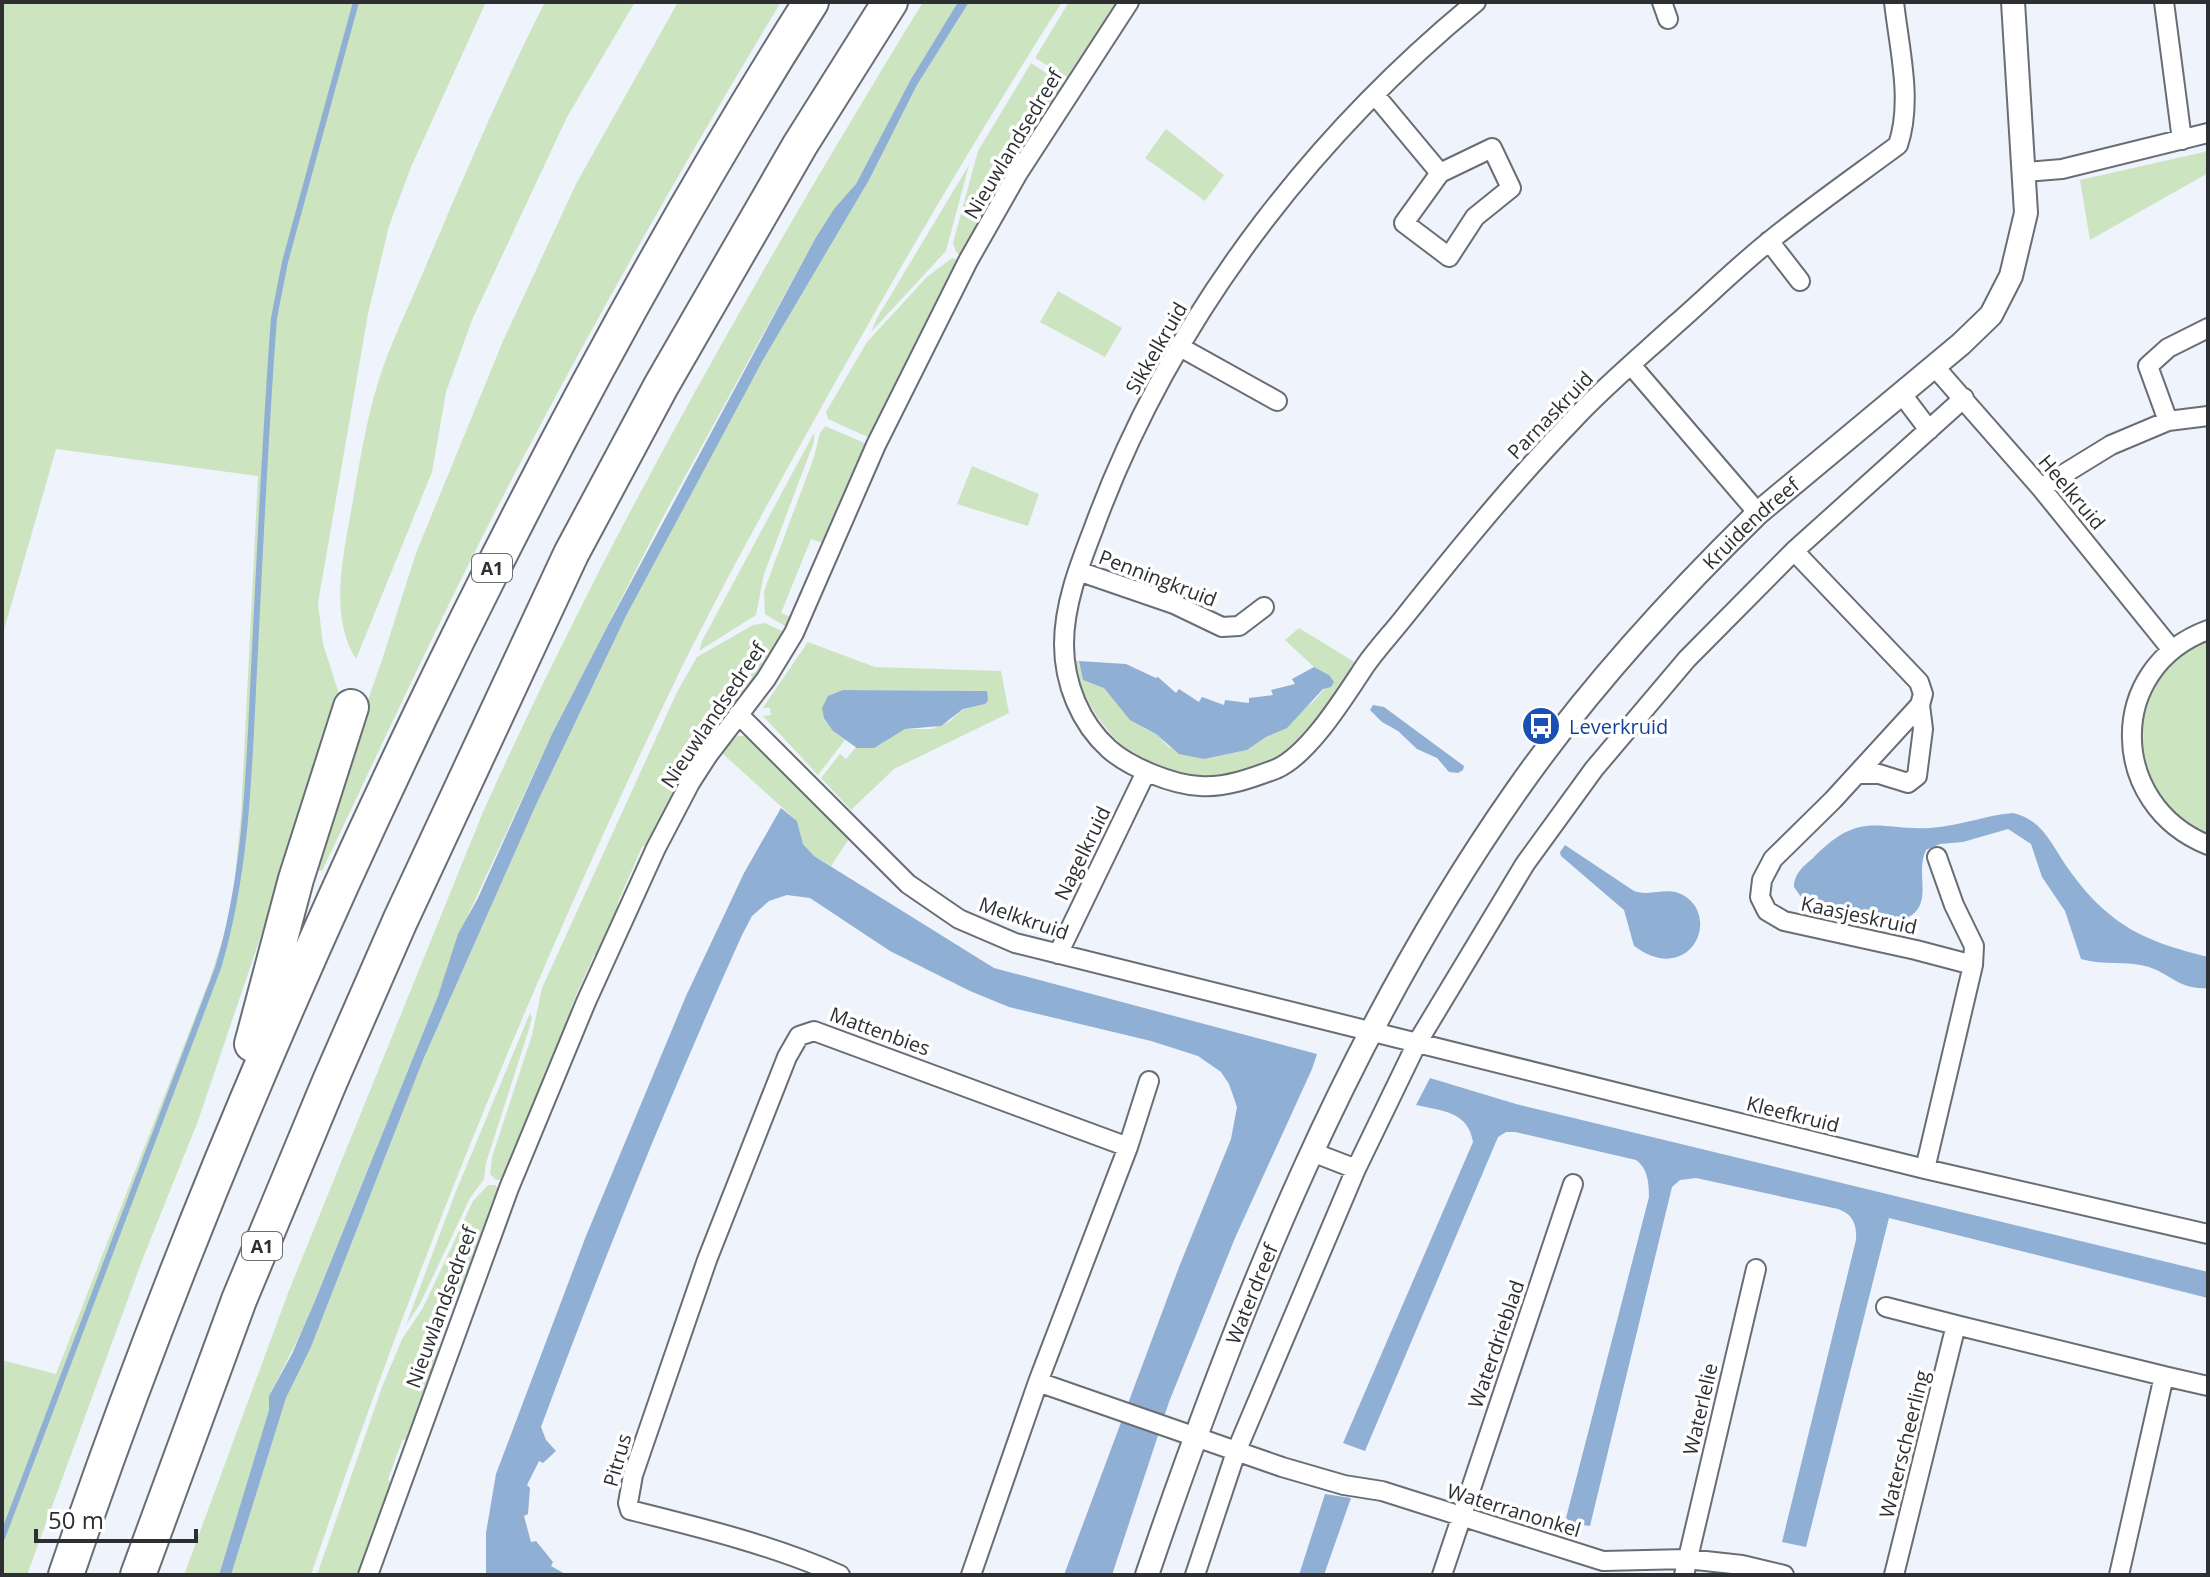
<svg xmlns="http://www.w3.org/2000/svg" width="2210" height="1577" viewBox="0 0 2210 1577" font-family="'Open Sans',sans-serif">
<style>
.green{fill:#cde4c1}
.water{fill:#90afd4}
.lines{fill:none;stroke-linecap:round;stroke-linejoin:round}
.stream{stroke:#90afd4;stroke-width:6}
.minor-casing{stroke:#696d75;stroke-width:22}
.tertiary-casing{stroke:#696d75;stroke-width:26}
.motorway-casing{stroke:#696d75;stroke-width:38}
.minor{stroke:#fff;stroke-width:18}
.tertiary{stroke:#fff;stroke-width:22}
.motorway{stroke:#fff;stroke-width:34}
.labels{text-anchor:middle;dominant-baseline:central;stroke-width:7;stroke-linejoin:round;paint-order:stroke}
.shield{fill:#fff;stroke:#6d6d70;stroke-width:2}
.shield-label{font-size:18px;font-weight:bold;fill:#2e2f32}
.street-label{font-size:20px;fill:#2e2f32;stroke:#fff}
.transit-label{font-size:20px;fill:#164399;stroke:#fff;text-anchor:start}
</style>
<rect width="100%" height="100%" fill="#eff3fc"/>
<path class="green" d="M2 2H486L411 167 389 226 368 314 318 603 323 644 340 697 311 797 274 897 198 1121 143 1258 27 1575H2V1360L56 1374 209 981 232 911 241 814 258 476 56 449 2 637Z
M545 2H635L567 117 472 320 446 392 432 472 356 659C330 618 342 562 350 517 358 473 364 429 377 386 389 345 409 307 425 268 463 178 501 89 545 2Z
M678 2H781C691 151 605 302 524 456 452 592 388 732 322 871L309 868 382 660 416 553 503 341 576 184Z
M923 2H958L911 79 856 184 815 239 663 517 552 734 468 915 438 996 304 1327 269 1396V1410L219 1575H184L288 1293 483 812C609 532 763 264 923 2Z
M969 2H1062C972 143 888 287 807 433 763 512 719 592 679 673 537 966 415 1267 311 1575H231L286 1398 311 1347 423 1060 535 807 626 616 763 360 869 180 917 85Z
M1069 2H1122L1071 79 1035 58Z
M1031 63 1066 86 961 256 956 252 953 243 978 151Z
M1166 129 1224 175 1205 201 1145 158Z
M2208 151V173L2090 240 2080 180Z
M969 165 946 251 871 332 877 318Z
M952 258 960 261 872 439 828 419 826 412 867 342 927 277Z
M1058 291 1122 328 1105 357 1040 322Z
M825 426 869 445 826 544 811 539 781 613 795 619 788 628 765 614 764 591 814 457 820 433Z
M814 433V442L764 574 756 615 699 651 702 641Z
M972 466 1039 494 1028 526 957 504Z
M765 623 786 633 649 844 642 847 618 902 620 909 601 953 594 955 571 1007 574 1015 504 1180H496L490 1174 492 1157 532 1035 542 988 677 692 697 657 753 625Z
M1299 628 1356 663C1336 693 1318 728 1289 750 1201 814 1096 762 1074 661H1079L1083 680 1097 683 1104 688 1144 728 1156 734 1169 747 1204 759 1247 750 1266 737 1286 728 1300 711 1313 702 1327 686 1329 675 1314 667 1285 640Z
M2208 640V836C2191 828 2175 819 2163 804 2126 760 2137 696 2176 659 2185 651 2198 645 2208 640Z
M808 642 875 667 1001 671 1009 713 894 769 851 810 821 778 840 754 846 759 856 747 880 745 895 733 905 729H932L950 721 963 709 985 704 987 691 843 690 833 731 845 740 818 775 763 716 771 715 770 708H763L764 706Z
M738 736H746L753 739 849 839 831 866 814 856 803 844 797 821 722 753 729 742Z
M530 1013 532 1018 529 1029 486 1163 484 1179 470 1198 420 1304 406 1325 454 1196Z
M488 1185H495L500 1190 463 1288 456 1291 437 1345 440 1352 409 1437 402 1441 388 1479 392 1486 361 1575H317L382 1387 402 1339 423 1308 473 1201Z"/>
<path class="water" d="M958 2H969L917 85 869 180 763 360 626 616 535 807 423 1060 311 1347 286 1398 231 1575H219L269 1410V1396L292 1354 314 1303 438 996 458 934 478 898 552 734 607 627 815 239 834 209 856 184 911 79Z
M1079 661 1126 664 1156 678 1158 677 1176 693 1179 689 1199 702 1202 697 1224 705 1225 700 1249 703V698L1273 695 1271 690 1295 684 1292 679 1314 667 1329 675 1334 682 1331 687 1323 689 1287 728 1266 737 1247 750 1204 759 1179 754 1156 734 1130 720 1104 688 1083 680Z
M843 690 984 691H987L988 701 985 704 963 709 941 726 905 729 874 748H857L833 731 824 718 822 708 828 696Z
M1373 705 1384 707 1464 766 1463 770 1458 773 1449 772 1437 758 1417 749 1398 731 1382 722 1370 710Z
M781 808 797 821 803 844 814 856 994 968 1317 1054 1312 1069 1235 1238 1169 1402 1112 1575H1064L1179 1267 1231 1139 1237 1107 1229 1084 1221 1072 1198 1056 1151 1041 1009 1007 970 991 890 951 810 898 787 895 769 901 752 916 742 935C669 1097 603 1260 541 1427L546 1440 556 1451 543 1463 539 1461 527 1485 530 1488 528 1514 524 1516 531 1542 536 1541 553 1562 551 1566 567 1575H486V1533L496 1474 586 1236 686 996 744 873Z
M2013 813C2043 820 2051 844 2067 867 2079 884 2092 900 2108 913 2137 938 2172 948 2208 957V988C2180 990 2172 975 2149 967 2126 960 2104 966 2081 959L2065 911 2042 877 2031 844 2008 829 1963 842 1940 844 1926 850C1913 876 1940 912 1895 922L1801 897 1794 887C1794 873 1804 866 1814 857 1864 806 1881 834 1940 827 1965 824 1988 815 2013 813Z
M1565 845 1634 891C1651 897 1667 886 1683 895 1722 917 1690 987 1634 946L1624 910 1561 856 1560 852Z
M1430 1078 1516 1104 2208 1272V1298L1889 1218 1806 1547 1782 1542 1856 1240C1857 1225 1853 1214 1838 1209L1696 1178 1680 1180 1672 1187 1590 1526 1568 1523 1566 1518 1649 1197C1649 1183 1648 1169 1636 1160L1515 1132H1506L1498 1137 1365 1451 1343 1443 1473 1142C1468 1111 1442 1111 1416 1105Z
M1325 1494 1351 1498 1324 1575H1299Z"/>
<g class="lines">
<path class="stream" d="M2 1538 218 968C247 872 249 769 254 669 260 552 265 435 274 318L285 262 356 2"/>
<g class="minor-casing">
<path id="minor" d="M1476 2C1398 66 1326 140 1264 221 1193 314 1133 420 1093 530 1079 566 1064 605 1064 644 1064 683 1080 723 1109 749 1129 767 1173 785 1200 786 1225 788 1252 778 1276 769 1309 755 1345 696 1365 666 1376 650 1390 635 1402 620 1457 551 1513 482 1575 418 1606 385 1642 355 1676 324 1708 296 1738 266 1772 239 1812 207 1856 176 1898 145 1913 101 1899 48 1894 2
M1662 2 1668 19
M2164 2 2182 140
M1375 95 1440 173
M1492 148 1511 188 1475 217 1449 257 1404 223 1440 173Z
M2025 172 2062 169 2208 133
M1769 241 1800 281
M1180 347 1277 401
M1631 365 1758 513
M1934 366 2041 488 2172 650
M1901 393 1929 430
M2168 421 2148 366 2168 348 2208 328
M2041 488 2111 445 2168 421 2208 416
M1794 551 1919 682 1923 694 1920 705 1833 800 1773 859 1762 880 1760 897 1767 911 1784 921 1916 950 1973 965 1925 1169
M1078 571 1174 604 1222 627 1239 626 1264 607
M2208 630C2105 668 2108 805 2208 845
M738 714 908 884 959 919 1015 943 1925 1169 2208 1234
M1857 774H1879L1908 783 1917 776 1923 729 1920 705
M1937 857 1954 905 1974 946 1973 965
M1058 954 1146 772
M1312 1152 1356 1169
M1886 1307 1956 1325
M2164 1376 2208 1386
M1038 1382 1282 1467 1344 1485 1382 1491 1603 1561 1687 1559 1742 1565 1784 1575
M368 1575 509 1188 586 1002 656 848 690 783 708 755 766 679 794 633 876 445 968 261 1018 173 1129 2
M840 1575C772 1545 702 1528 630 1510L628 1503 633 1475 707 1260 787 1057 799 1036 814 1031 1128 1147
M971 1575 1038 1382 1128 1147 1149 1081
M1195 1575 1236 1452 1356 1169 1417 1043 1525 864 1594 769 1687 659 1794 551 1964 398
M1442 1575 1573 1184
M1684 1575 1756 1269
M1894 1575 1956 1325 2164 1376 2119 1575"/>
</g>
<g class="tertiary-casing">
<g id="tertiary">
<path id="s1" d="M1147 1575C1240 1301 1350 1028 1517 790 1587 690 1671 598 1758 513L1961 344 1991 315 2011 276 2026 213 2013 2"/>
</g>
</g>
<g class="motorway-casing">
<path id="motorway" d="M252 1044 296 879 351 707
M66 1575C166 1282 286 996 420 716 538 471 665 232 811 2
M138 1575 239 1300 330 1081 400 921 571 554 661 386 800 145 890 2"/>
</g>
<use href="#minor" class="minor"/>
<use href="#tertiary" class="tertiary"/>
<use href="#motorway" class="motorway"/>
</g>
<defs>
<g id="bus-disc" transform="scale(2)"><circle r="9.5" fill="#1a4fb4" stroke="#fff"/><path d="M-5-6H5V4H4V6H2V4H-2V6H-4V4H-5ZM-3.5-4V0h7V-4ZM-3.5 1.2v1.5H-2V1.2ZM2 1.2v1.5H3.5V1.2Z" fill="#fff"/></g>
</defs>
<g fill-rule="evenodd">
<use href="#bus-disc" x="1541" y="726"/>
</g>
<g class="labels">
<g class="shield">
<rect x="472" y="554" width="40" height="28" rx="6"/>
<rect x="242" y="1232" width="40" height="28" rx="6"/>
</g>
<g class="shield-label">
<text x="492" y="568">A1</text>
<text x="262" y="1246">A1</text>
</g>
<g class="street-label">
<text transform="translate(1013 144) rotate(-59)">Nieuwlandsedreef</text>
<text transform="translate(1156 348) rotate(-60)">Sikkelkruid</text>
<text transform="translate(1550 415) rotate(-46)">Parnaskruid</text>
<text transform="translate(2072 492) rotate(50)">Heelkruid</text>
<text stroke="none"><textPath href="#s1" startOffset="1226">Kruidendreef</textPath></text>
<text transform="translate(1158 578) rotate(21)">Penningkruid</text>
<text transform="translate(713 715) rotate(-56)">Nieuwlandsedreef</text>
<text transform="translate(1082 853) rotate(-64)">Nagelkruid</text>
<text transform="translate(1859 915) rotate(12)">Kaasjeskruid</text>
<text transform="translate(1024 918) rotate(19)">Melkkruid</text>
<text transform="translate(880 1031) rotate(20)">Mattenbies</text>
<text transform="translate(1793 1114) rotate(14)">Kleefkruid</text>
<text stroke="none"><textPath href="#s1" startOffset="300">Waterdreef</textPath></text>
<text transform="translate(441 1307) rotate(-70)">Nieuwlandsedreef</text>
<text transform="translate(1496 1344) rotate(-71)">Waterdrieblad</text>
<text transform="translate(1700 1409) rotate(-77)">Waterlelie</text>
<text transform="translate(1904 1444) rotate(-76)">Waterscheerling</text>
<text transform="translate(617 1460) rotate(-74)">Pitrus</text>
<text transform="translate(1514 1510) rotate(17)">Waterranonkel</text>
</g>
<g class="transit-label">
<text x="1569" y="726">Leverkruid</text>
</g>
</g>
<rect width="2210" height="1577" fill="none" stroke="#2e2f32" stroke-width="8"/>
<path d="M36 1529v12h160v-12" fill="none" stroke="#2e2f32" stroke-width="4"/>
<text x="48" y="1529" font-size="24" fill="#2e2f32" stroke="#ffffff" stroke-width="6" paint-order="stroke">50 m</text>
</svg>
